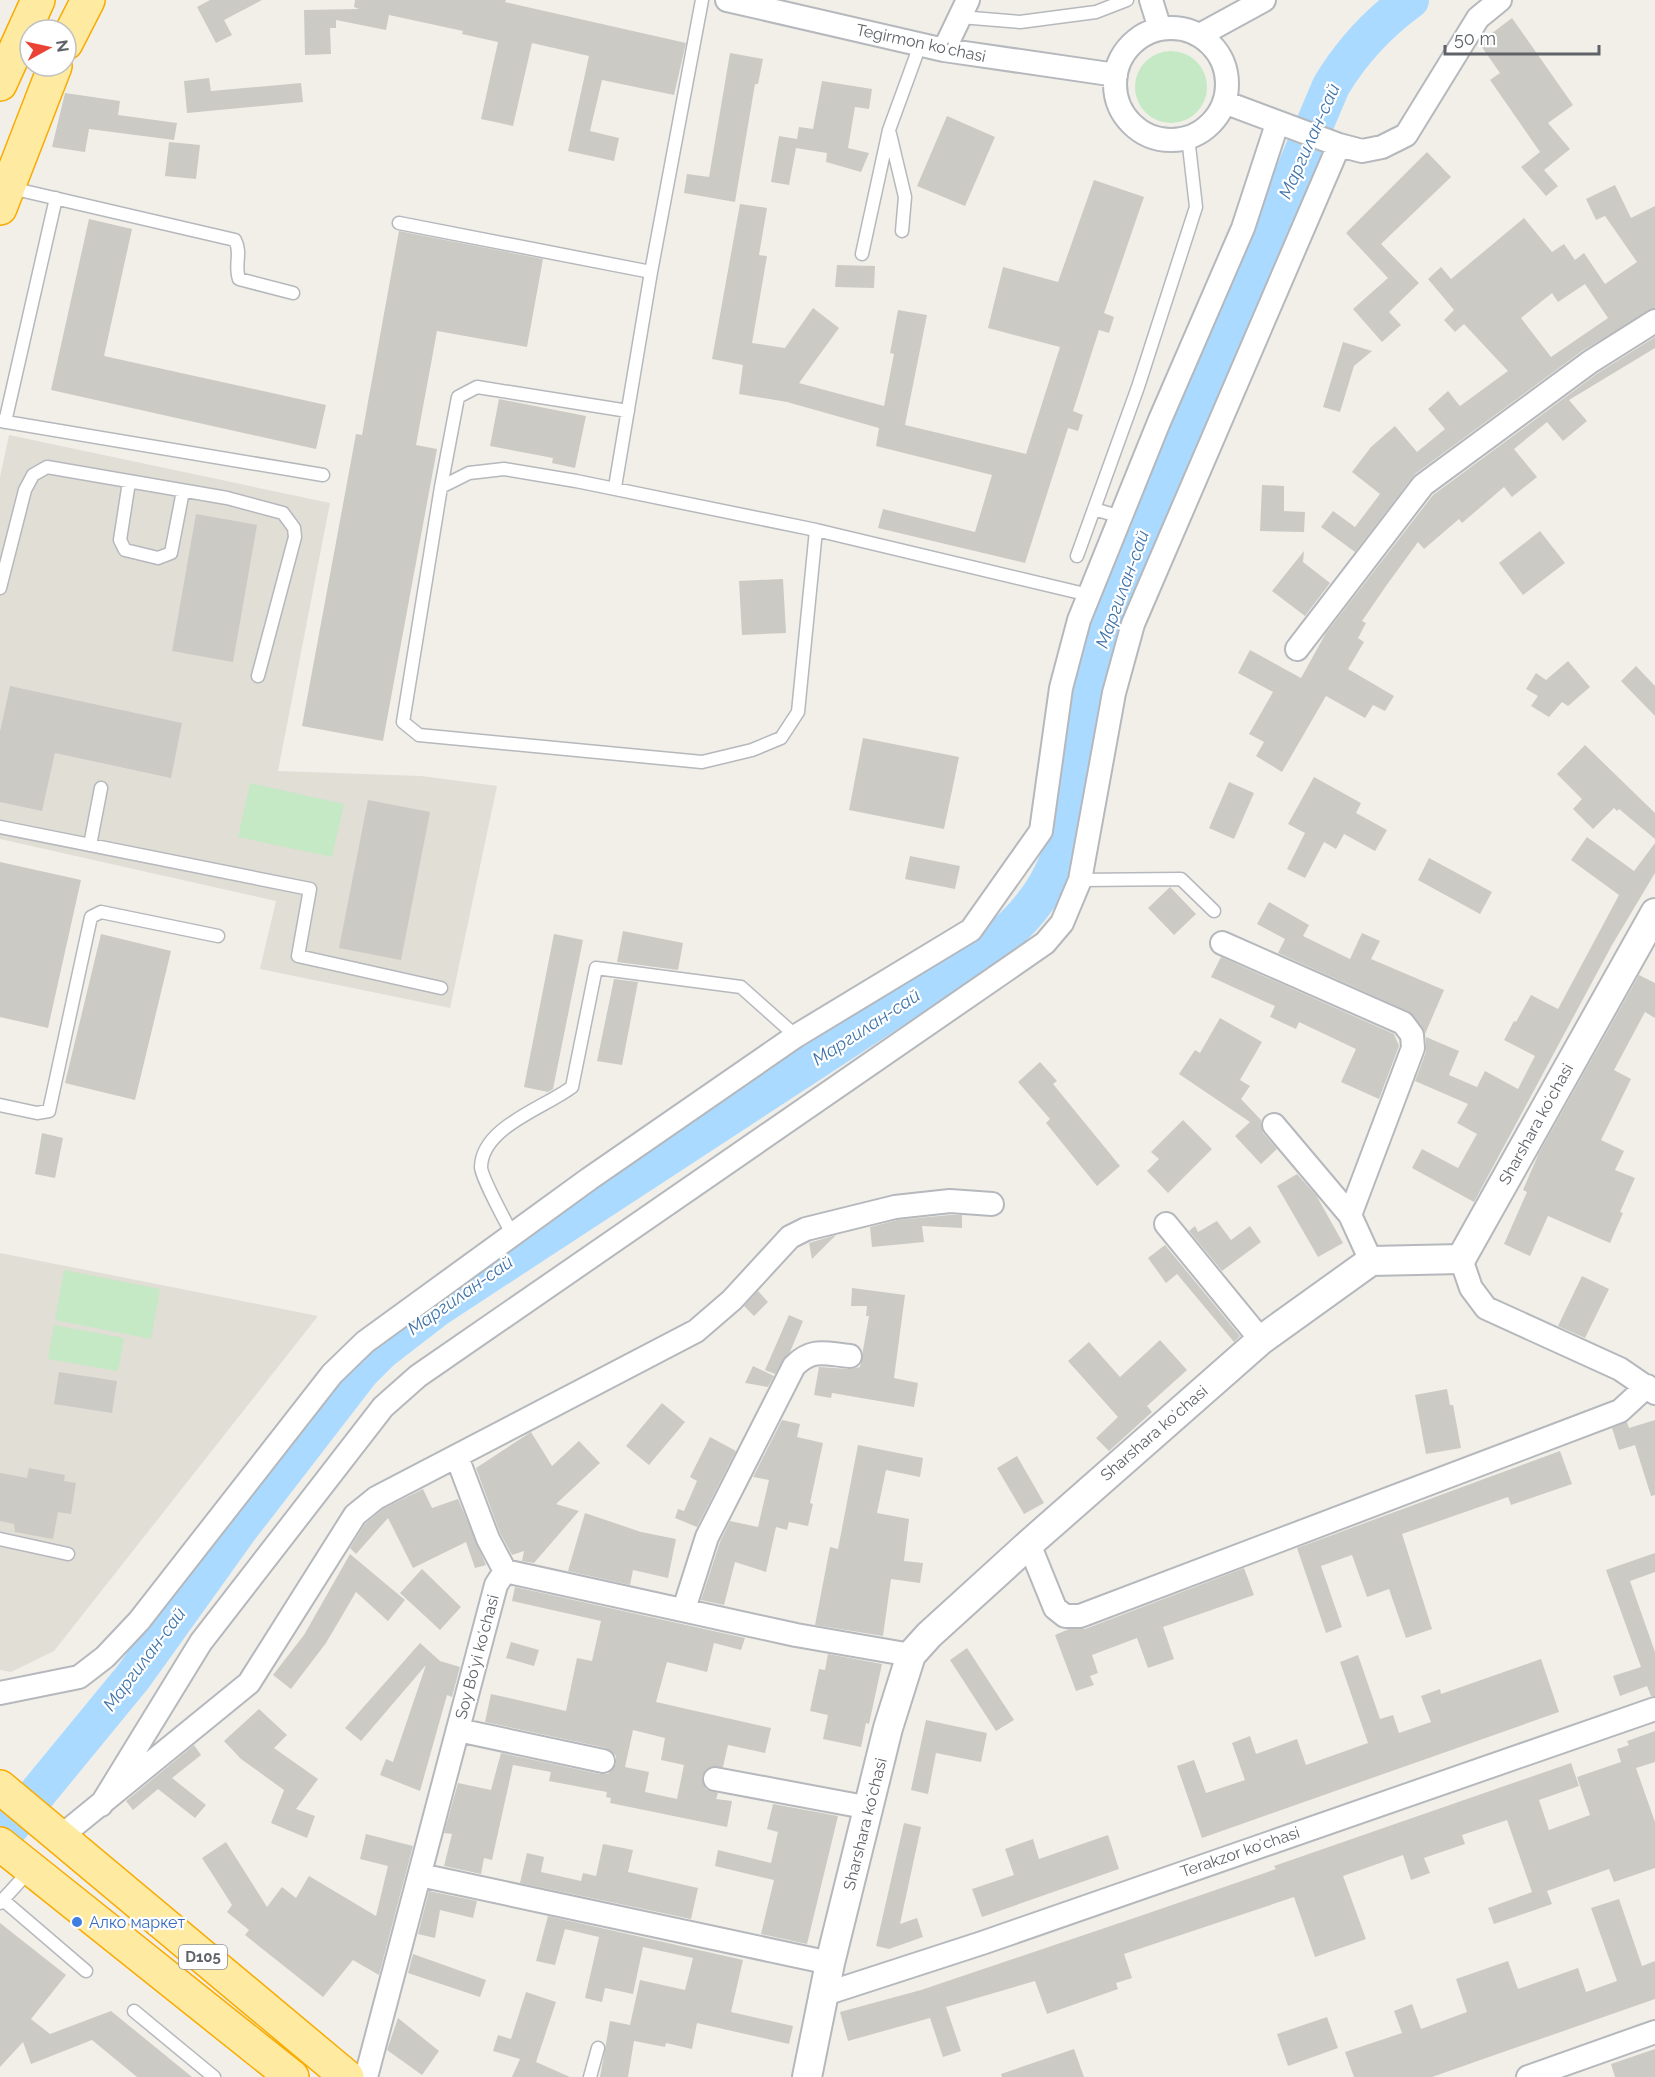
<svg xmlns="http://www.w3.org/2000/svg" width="1655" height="2077" viewBox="0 0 1655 2077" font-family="Raleway,sans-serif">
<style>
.education{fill:#e1ded6}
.green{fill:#c5e8c5}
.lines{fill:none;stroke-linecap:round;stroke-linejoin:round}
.river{stroke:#aadaff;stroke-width:38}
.building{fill:#cccac5;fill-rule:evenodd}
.service-casing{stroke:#b5b8bc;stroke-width:15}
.minor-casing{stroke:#b5b8bc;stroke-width:26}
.tertiary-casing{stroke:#b5b8bc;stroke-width:32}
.trunk-casing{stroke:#f9ab00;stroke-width:36}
.service{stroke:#fff;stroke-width:12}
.minor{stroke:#fff;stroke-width:22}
.tertiary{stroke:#fff;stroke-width:28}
.trunk{stroke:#feeaa1;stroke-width:33}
.shop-dot{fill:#3f7fe0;stroke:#fff;stroke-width:2}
.labels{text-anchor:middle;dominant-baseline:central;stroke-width:4.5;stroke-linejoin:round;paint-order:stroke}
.shield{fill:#fff;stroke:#8f9295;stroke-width:1.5}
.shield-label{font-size:15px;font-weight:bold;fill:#5f6368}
.street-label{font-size:16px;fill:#5f6368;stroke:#fff}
.shop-label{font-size:16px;fill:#366cbe;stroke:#fff;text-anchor:start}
.water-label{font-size:18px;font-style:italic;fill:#4174aa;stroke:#fff}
</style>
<rect width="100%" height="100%" fill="#f1efe8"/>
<path class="education" d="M9 435 330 503 278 771 421 776 497 786 450 1008 260 969 276 901 0 839V477Z
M0 1253 318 1316 54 1651 11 1672 0 1670Z"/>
<path class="green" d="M1135 87a36 36 0 1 1 72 0a36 36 0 1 1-72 0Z
M250 783 344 804 332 857 238 837Z
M64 1270 160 1289 151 1339 55 1320Z
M54 1325 124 1338 118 1371 48 1359Z"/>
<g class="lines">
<path class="river" d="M0 1839 133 1677 239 1529 361 1371 381 1351 438 1307 996 942C1082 873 1069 800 1088 702 1096 658 1109 618 1124 575L1331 86C1352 51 1377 24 1410 0"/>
</g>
<path class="building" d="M210 0H262L224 20 232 35 216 43 197 7Z
M355 0H506L505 2 686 43 674 95 602 80 590 131 619 138 614 161 568 151 589 56 532 43 513 126 481 119 498 42 462 34 463 31 389 15 386 30 336 20V28H330L331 54 305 55 304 10 359 9 354 7Z
M1512 18 1573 105 1548 123 1570 149 1544 170 1558 186 1546 196 1521 167 1540 152 1490 80 1500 73 1479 43Z
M730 53 763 59 758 84H755L735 202 684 193 687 174 709 177Z
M209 78 211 91 301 83 303 102 187 113 184 81Z
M822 81 872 89 869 109 855 107 848 148 869 153 861 172 826 162 827 153 796 148 789 185 771 182 779 136 797 139 799 127 813 129Z
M65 93 120 101 118 115 177 123 174 140 89 129 85 152 52 147Z
M947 116 995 137 965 206 917 186Z
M169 142 200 145 196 179 165 176Z
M1427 152 1451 177 1381 244 1419 283 1389 312 1401 325 1382 342 1353 309 1388 278 1346 233Z
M1094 180 1144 197 1104 313 1114 317 1109 333 1099 330 1073 411 1083 415 1078 431 1068 428 1025 563 878 528 883 509 975 532 992 475 876 446 879 428 787 402 739 394 743 365 712 359 740 204 767 208 759 255 767 256 752 343 785 348 813 308 839 328 799 383 884 406 894 354 890 353 898 310 927 315 905 425 1026 454 1060 347 988 328 1003 267 1058 282Z
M1615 185 1631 218 1655 206V308L1582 351 1415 474 1355 552 1321 527 1333 511 1355 527 1380 494 1352 472 1371 447 1395 426 1417 452 1445 429 1428 409 1448 391 1460 406 1508 371 1464 324 1455 332 1444 320 1454 310 1428 279 1441 267 1451 279 1524 218 1552 252 1564 244 1575 260 1584 253 1605 284 1637 262 1605 216 1596 220 1586 199ZM1585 284 1608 318 1551 357 1521 318 1552 293 1558 302Z
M89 219 132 229 104 356 326 405 316 449 51 390Z
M399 231 543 259 527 347 437 331 416 445 437 449 383 741 302 726 356 434 362 435Z
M837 265 875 266 874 288 835 287Z
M1655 337V348L1569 400 1587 421 1563 441 1547 422 1514 449 1537 477 1512 497 1504 487 1462 523 1459 519 1424 549 1418 542 1386 586 1362 621 1366 623 1358 638 1364 642 1348 669 1394 696 1385 711 1373 705 1365 718 1326 696 1282 772 1256 756 1264 742 1249 734 1273 692 1238 673 1250 650 1301 678 1326 633 1433 495 1598 373Z
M1343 342 1372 351 1354 366 1340 412 1323 407Z
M499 399 586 416 575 468 552 463 553 458 490 446Z
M1262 485 1284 486V511L1305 512 1304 532 1260 531Z
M196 514 257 525 233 662 172 651Z
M1540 531 1565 563 1523 595 1499 563Z
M1304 551 1303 562 1330 583 1305 616 1272 591Z
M783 579 786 633 742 635 739 581Z
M1568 661 1590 687 1568 706 1562 702 1549 717 1531 706 1538 696 1526 689 1536 673 1546 680Z
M1636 666 1655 686V716L1621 681Z
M10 686 182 723 171 778 55 753 42 811 0 802V732Z
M863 738 959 757 944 829 849 810Z
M1585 745 1655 813V839L1619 809 1617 811 1614 808 1593 829 1573 809 1582 799 1557 774Z
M1314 777 1361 803 1356 813 1387 830 1375 851 1344 834 1336 849 1324 842 1305 878 1287 869 1305 833 1288 824Z
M1229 782 1254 793 1234 839 1209 828Z
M368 800 430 812 401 960 339 948Z
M1587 837 1634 871 1655 843V873L1612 945 1474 1202 1412 1168 1422 1149 1458 1168 1477 1134 1457 1123 1468 1104 1415 1081 1426 1052V1037L1459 1051 1449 1075 1477 1087 1485 1071 1518 1089 1535 1056 1504 1040 1514 1021 1516 1022 1531 995 1558 1009 1619 895 1571 860Z
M910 856 960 866 955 889 905 879Z
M1429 858 1492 892 1480 914 1418 880Z
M0 862 81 880 48 1028 0 1017Z
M1170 887 1196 914 1174 935 1148 908Z
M1269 902 1309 925 1303 936 1350 959 1362 933 1380 941 1371 959 1444 990 1425 1034 1408 1011 1278 953 1285 939 1257 924Z
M623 931 683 943 678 970 617 962Z
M101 934 171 951 135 1100 65 1083Z
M554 934 583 940 553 1089 548 1092 524 1087Z
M1221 957 1394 1034 1399 1046 1379 1099 1341 1082 1356 1049 1299 1022 1296 1029 1270 1017 1275 1006 1211 977Z
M1639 975 1655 983V1018L1645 1012 1614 1070 1631 1079 1601 1140 1624 1151 1615 1170 1635 1178 1620 1212 1623 1213 1610 1243 1548 1216 1530 1256 1504 1244 1527 1192 1523 1190 1539 1153Z
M614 979 638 982 622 1065 597 1061Z
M1220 1018 1262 1042 1240 1080 1250 1086 1241 1099 1261 1120 1263 1133 1277 1149 1261 1164 1235 1136 1250 1122 1179 1074 1195 1050 1200 1053Z
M1040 1062 1057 1081 1053 1084 1120 1166 1097 1186 1046 1123 1050 1119 1018 1082Z
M1183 1120 1212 1149 1168 1193 1147 1171 1159 1159 1151 1152Z
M42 1133 63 1138 55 1178 35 1174Z
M1297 1174 1316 1195 1343 1243 1318 1257 1277 1186Z
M950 1215H962V1228L922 1226 924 1242 872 1247 870 1227 897 1220Z
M1217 1221 1231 1240 1250 1226 1261 1242 1222 1271 1189 1231 1195 1226 1198 1232Z
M836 1235 812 1259 809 1243Z
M1165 1245 1240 1336 1234 1342 1177 1274 1166 1283 1148 1258Z
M1582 1276 1609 1289 1585 1338 1558 1326Z
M852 1288 905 1295 894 1378 918 1383 914 1407 832 1393 831 1398 814 1395 819 1367 849 1369 860 1367 869 1316H866L867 1306H851Z
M758 1291 768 1302 754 1316 744 1306Z
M789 1315 803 1321 790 1352 775 1374 765 1370Z
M1160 1340 1187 1370 1147 1406 1152 1412 1109 1451 1096 1438 1118 1417 1068 1361 1089 1342 1120 1377Z
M753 1366 774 1376 768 1387 745 1383Z
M59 1372 117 1381 112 1413 54 1404Z
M1447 1389 1450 1405H1453L1461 1448 1426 1454 1415 1395Z
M662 1403 685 1422 649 1465 626 1446Z
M782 1420 800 1424 797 1437 823 1443 810 1503 813 1504 808 1526 789 1522 787 1530 776 1527 766 1572 735 1562 724 1605 701 1600 720 1542 730 1521 758 1527 769 1480 753 1477Z
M1655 1420V1495L1651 1496 1635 1445 1619 1450 1612 1428 1627 1422 1629 1428Z
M531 1432 552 1466 579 1441 600 1463 556 1504 579 1511 534 1563 522 1561 524 1551 512 1555 500 1533 476 1468Z
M710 1437 736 1451 697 1527 675 1518 678 1509 684 1511 697 1481 690 1477Z
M858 1445 923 1458 920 1477 886 1470 877 1513 909 1519 904 1561 923 1563 920 1583 891 1579 883 1636 815 1625 830 1547 838 1549Z
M1560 1451 1572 1484 1511 1505 1508 1497 1402 1534 1432 1629 1406 1638 1389 1589 1367 1597 1352 1555 1321 1566 1342 1627 1326 1633 1297 1548Z
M1017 1456 1044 1503 1024 1514 997 1468Z
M29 1468 65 1475 64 1481 76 1483 71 1514 58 1512 53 1539 15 1532 14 1524 0 1521V1473L27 1478Z
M423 1489 432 1508 458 1499 486 1565 475 1568 466 1542 413 1568 388 1518 356 1554 350 1548 365 1524 383 1509Z
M585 1513 641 1532 676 1539 668 1578 633 1570 630 1585 568 1571Z
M1655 1553V1572L1630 1581 1655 1652V1696H1651L1647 1686 1620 1696 1613 1676 1641 1667 1606 1570Z
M350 1554 405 1600 388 1621 356 1592 326 1643 291 1689 273 1675 304 1635Z
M1244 1568 1254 1595 1163 1627 1174 1659 1148 1668 1137 1638 1092 1655 1098 1673 1090 1676 1094 1685 1076 1691 1055 1635 1069 1629H1085Z
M422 1569 461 1607 440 1630 400 1593Z
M515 1587 745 1638 741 1650 714 1643 707 1672 667 1662 656 1702 771 1728 765 1753 728 1745 723 1767H710L702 1776 706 1789 718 1793 716 1799 732 1801 727 1827 610 1803 611 1798 606 1797 607 1792 549 1781 551 1772 513 1765 492 1860 484 1858 481 1874 444 1866 452 1834 444 1833 458 1783 491 1790 501 1753 600 1774H608L616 1764V1756L606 1748 485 1722 491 1694 566 1711 577 1658 592 1661 601 1621 512 1601ZM633 1730 665 1738 661 1760 684 1765 677 1799 645 1792 649 1772 625 1767Z
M511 1642 539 1650 534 1666 506 1658Z
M420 1643 440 1661 460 1667 452 1697 447 1695 420 1791 380 1775 386 1759 393 1762 426 1665 361 1741 345 1728Z
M967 1648 1014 1720 996 1731 950 1660Z
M828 1654 882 1664 869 1724 866 1723 861 1747 823 1739 828 1715 810 1711 819 1669 825 1670Z
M1358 1655 1380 1719 1393 1715 1399 1733 1431 1722 1421 1696 1440 1689 1441 1694 1541 1659 1559 1712 1202 1838 1177 1766 1194 1760 1206 1793 1245 1780 1232 1743 1250 1736 1256 1754 1297 1739 1306 1765 1368 1743 1340 1662Z
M259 1709 287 1735 274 1748 318 1779 296 1809 315 1816 307 1838 271 1823 284 1790 241 1759 224 1741Z
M926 1720 987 1733 981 1762 936 1753 928 1794 911 1790Z
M1655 1731V1762L1636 1768 1655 1822V1868L1614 1882 1609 1869 1547 1891 1552 1904 1494 1924 1488 1908 1532 1892 1507 1820 1462 1835 1465 1844 1424 1858 1430 1873 1411 1880 1403 1855 1343 1876 1366 1939 1315 1957 1294 1897 1124 1954 1132 1978 1116 1983 1118 1989 1047 2014 1035 1981 946 2007 961 2051 943 2057 930 2018 848 2041 840 2012 921 1990 1146 1914 1276 1869 1274 1866 1571 1763 1579 1786 1539 1800 1549 1830 1590 1815 1577 1777 1621 1762 1617 1749 1629 1745 1627 1741Z
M194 1745 201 1755 172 1778 206 1805 195 1818 158 1789 133 1810 126 1801Z
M773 1804 838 1816 807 1944 761 1934 774 1880 715 1866 718 1850 771 1863 778 1832 767 1829Z
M904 1823 921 1827 900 1924 917 1918 923 1937 889 1949 876 1946Z
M366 1834 413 1846 379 1975 353 1960 323 1997 245 1935 249 1930 227 1912 232 1905 202 1858 226 1842 267 1907 282 1887 296 1898 309 1876 376 1916 388 1866 360 1859Z
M1108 1835 1119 1869 982 1917 972 1889 1014 1875 1005 1849 1033 1839 1039 1859Z
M603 1844 633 1850 628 1872 698 1888 691 1919 520 1883 527 1853 544 1857 541 1872 581 1881 583 1873 596 1876Z
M429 1891 477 1901 473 1918 440 1910 435 1938 418 1934Z
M1619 1899 1642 1966 1655 1961V1999L1432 2077H1354L1345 2052 1402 2033 1394 2011 1412 2004 1421 2029 1467 2012 1456 1979 1508 1961 1518 1989 1578 1968 1586 1992 1617 1981 1591 1908Z
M548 1916 743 1960 731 2012 793 2026 789 2044 697 2023 692 2049 666 2043 665 2047 634 2041 628 2077H600L610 2021 630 2025 640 1980 685 1990 693 1958 643 1947 633 1994 605 1988 602 2002 585 1998 599 1937 565 1929 555 1965 536 1961Z
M0 1923 66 1975 31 2019 50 2034 111 2011 192 2077H137L92 2040 31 2064 23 2042 0 2067Z
M413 1954 486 1980 480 1997 408 1973Z
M526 1992 556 2002 536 2062 570 2077H512L520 2059 493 2051 498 2035 511 2039Z
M1327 2017 1338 2048 1288 2066 1277 2034Z
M398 2018 439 2051 422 2075 387 2050Z
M1074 2049 1084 2077H1002L1001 2074Z
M1655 2049V2077H1615L1611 2064Z"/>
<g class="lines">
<g class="service-casing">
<path id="service" d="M960 17 1020 22 1096 12 1127 0
M890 134 905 197 902 231
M11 188 235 240C242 253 234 265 239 279L293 293
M399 223 651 272
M862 254 889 130 920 45
M628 411 477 387 458 397 441 487 403 722 419 735 702 762 752 750 781 738 798 712 816 530
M0 421 323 475
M5 422 56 198
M129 482 120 540 125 550 158 558 171 553 183 491
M441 487 469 473 504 469 576 481 816 530 1089 595
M615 487 651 272 702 0
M1094 509 1121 517
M1077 556 1138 387 1196 207 1188 137
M0 588 25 490 33 475 47 467 227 498 283 513 294 528 295 537 258 676
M0 827 310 889 298 956 441 988
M90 845 101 788
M1080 880 1181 879 1214 911
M0 1105 37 1113 49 1111 91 917 101 912 218 936
M512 1234C506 1222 481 1177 481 1167 482 1127 544 1108 572 1087L596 968 741 987 796 1036
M0 1539 68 1554
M3 1900 86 1971
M0 1903 31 1869
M134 2011 214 2077
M590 2077 598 2048"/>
</g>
<g class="minor-casing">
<path id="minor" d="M727 0 944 50 1116 75
M1151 0 1160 29
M1115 84a56 56 0 1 1 112 0a56 56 0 1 1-112 0Z
M1200 35 1264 0
M944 50 968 0
M1224 102 1339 145 1362 151 1382 147 1406 135 1478 18 1500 0
M1297 649 1423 485 1590 362 1655 321
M1222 943 1403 1023 1412 1035 1413 1048 1350 1215
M1274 1125 1350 1215 1371 1261
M1166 1224 1261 1340
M1461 1259 1471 1288 1486 1308 1620 1369 1655 1393
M457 1457 488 1539 505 1571
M1029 1544 1055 1608 1065 1616H1080L1620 1411 1647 1386
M684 1609 707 1537 794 1366C813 1347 826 1354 850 1356
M0 1693 79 1677 105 1657 139 1621 332 1374 365 1342 589 1179 796 1036 971 930 1041 831 1061 688 1079 620 1159 422 1243 228 1277 124
M458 1730 603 1761
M715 1779 870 1808
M101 1805 201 1642 383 1407 418 1376 1022 959 1045 943 1062 923 1080 880 1114 693 1133 624 1339 145
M60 1837 249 1683 355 1515 376 1498 696 1331 732 1300 790 1237 806 1229 895 1207 950 1201 992 1204
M420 1875 830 1963
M825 1994 982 1943 1655 1709
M366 2077 496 1585 505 1571 796 1635 911 1655
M1528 2077 1655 2032"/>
</g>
<g class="tertiary-casing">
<path id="tertiary" d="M807 2077 830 1963 888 1728 911 1655 929 1635 1029 1544 1261 1340 1371 1261 1461 1259 1655 913"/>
</g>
<g class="trunk-casing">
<path id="trunk" d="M66 43 88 0
M0 84 38 0
M0 208 55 66
M0 1787 347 2077
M0 1844 292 2077"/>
</g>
<use href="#service" class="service"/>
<use href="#minor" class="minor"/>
<use href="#tertiary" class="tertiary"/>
<use href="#trunk" class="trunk"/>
</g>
<circle class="shop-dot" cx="77" cy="1922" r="6"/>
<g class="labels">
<rect class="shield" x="179" y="1945" width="48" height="24" rx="4.5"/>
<g class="shield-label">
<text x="203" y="1957">D105</text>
</g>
<g class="street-label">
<text transform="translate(921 43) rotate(12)">Tegirmon koʻchasi</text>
<text transform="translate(1536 1124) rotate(-61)">Sharshara koʻchasi</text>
<text transform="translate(1154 1433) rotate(-41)">Sharshara koʻchasi</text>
<text transform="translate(477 1657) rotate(-75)">Soy Boʻyi koʻchasi</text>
<text transform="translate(865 1824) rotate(-76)">Sharshara koʻchasi</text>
<text transform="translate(1240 1852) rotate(-19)">Terakzor koʻchasi</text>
</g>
<g class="shop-label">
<text x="89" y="1922">Алко маркет</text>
</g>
<g class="water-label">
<text transform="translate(1309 141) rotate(-66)">Маргилан-сай</text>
<text transform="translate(1122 589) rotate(-70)">Маргилан-сай</text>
<text transform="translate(866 1027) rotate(-33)">Маргилан-сай</text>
<text transform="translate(460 1295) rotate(-35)">Маргилан-сай</text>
<text transform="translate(144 1659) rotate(-53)">Маргилан-сай</text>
</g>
</g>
<g transform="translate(48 48) rotate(82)"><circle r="28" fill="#ffffff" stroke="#bfc1c3" stroke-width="1.5"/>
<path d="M0-4.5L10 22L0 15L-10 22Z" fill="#ea4335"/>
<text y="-9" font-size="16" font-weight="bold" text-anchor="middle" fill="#5f6368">N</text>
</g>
<path d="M1445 45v9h154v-9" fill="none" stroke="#5f6368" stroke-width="3"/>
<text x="1454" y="45" font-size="18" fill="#5f6368" stroke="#ffffff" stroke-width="4.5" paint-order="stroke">50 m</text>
</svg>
